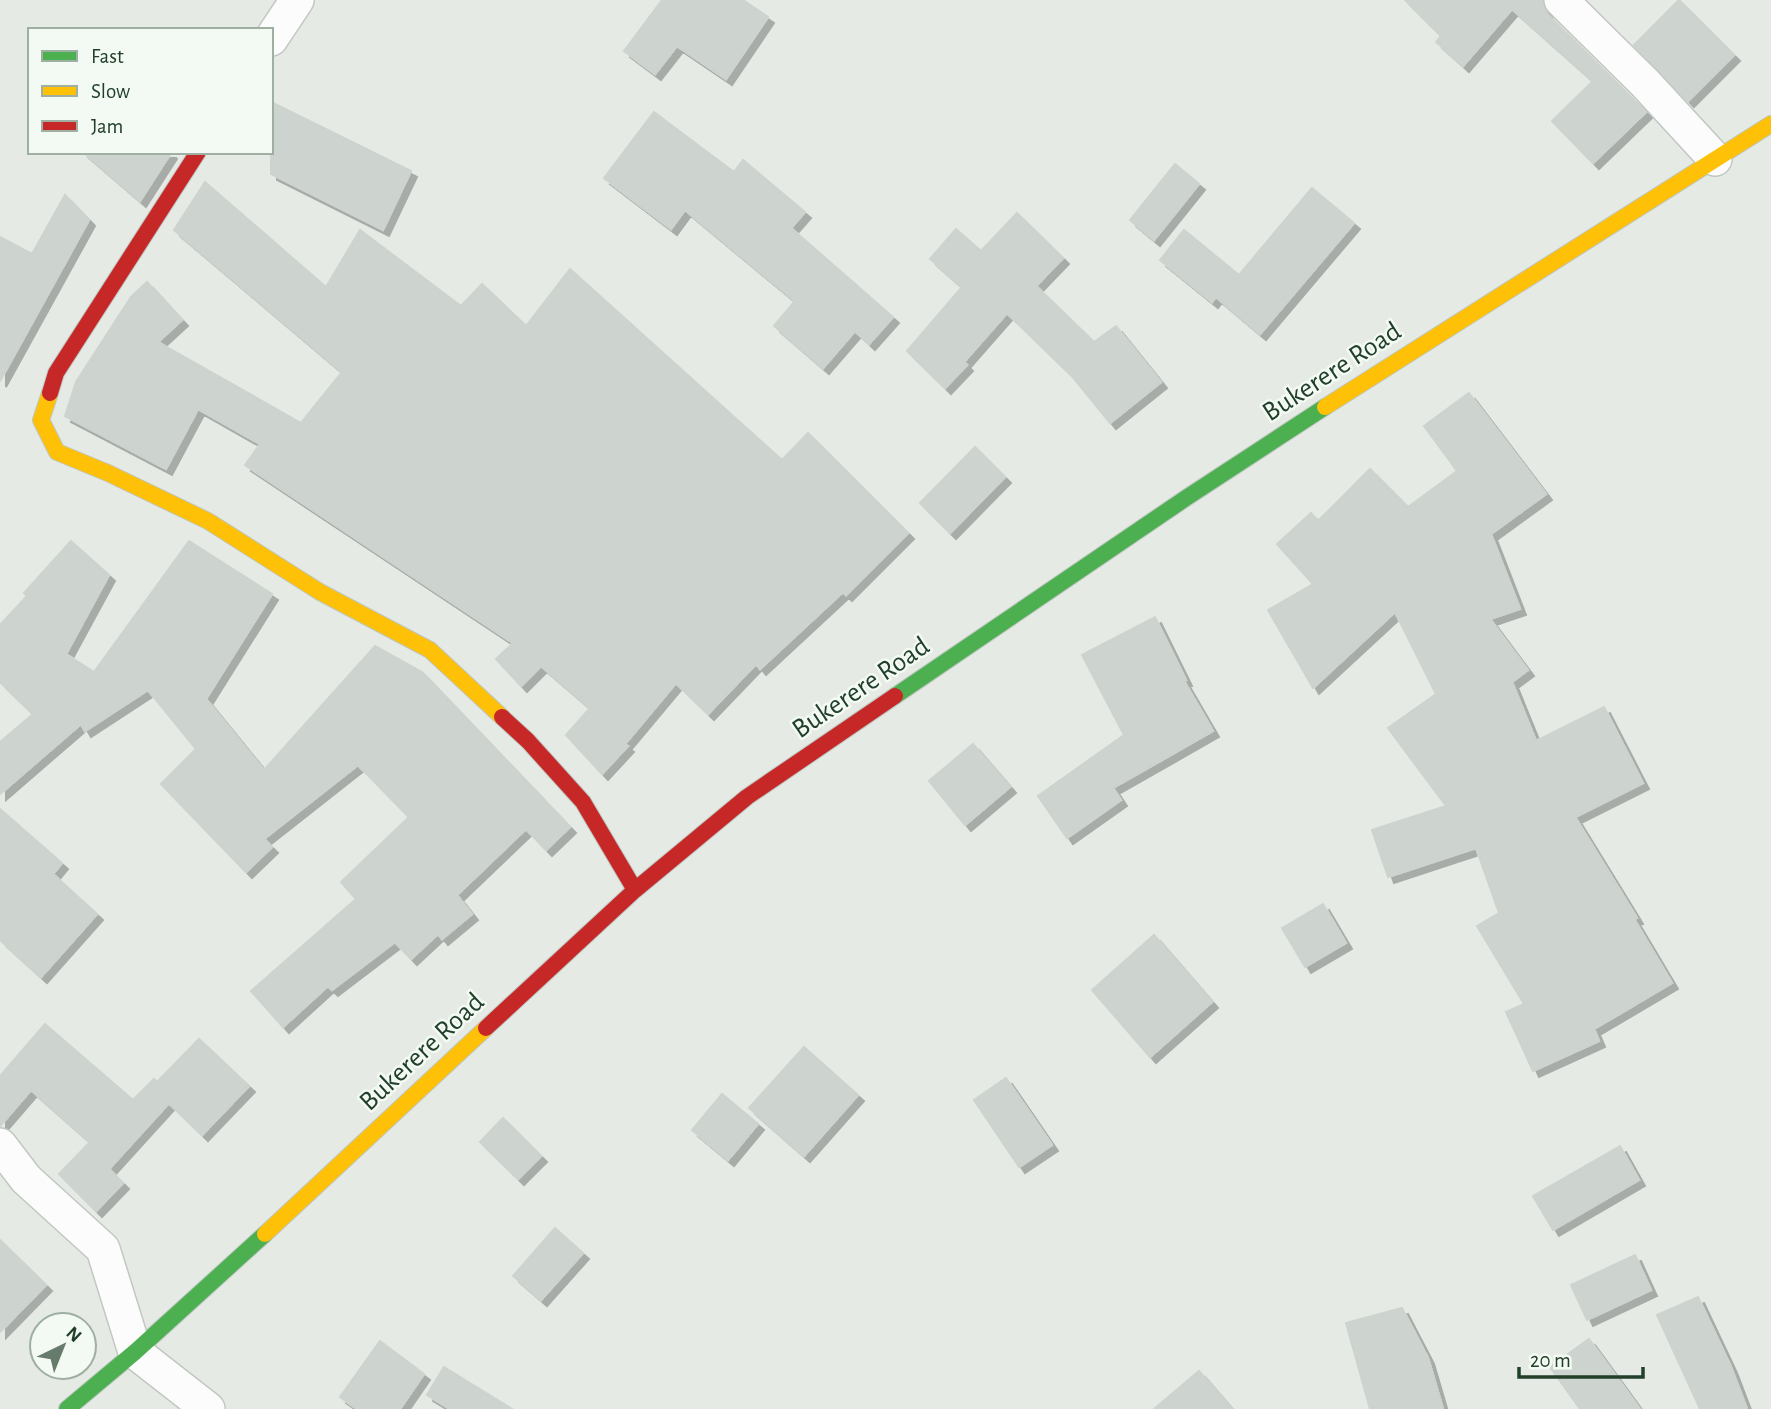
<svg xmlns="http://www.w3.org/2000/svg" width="1771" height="1409" viewBox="0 0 1771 1409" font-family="'Alegreya Sans',sans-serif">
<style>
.building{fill:#cdd3ce;stroke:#cdd3ce;stroke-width:2;filter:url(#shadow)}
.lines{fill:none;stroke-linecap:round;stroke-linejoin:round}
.street-casing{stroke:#c2c7c2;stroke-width:36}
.fast-casing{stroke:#bec6c0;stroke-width:18}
.slow-casing{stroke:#bec6c0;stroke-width:18}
.jam-casing{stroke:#bec6c0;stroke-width:18}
.street{stroke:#fbfcfb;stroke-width:33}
.fast{stroke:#4caf50;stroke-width:16}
.slow{stroke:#ffc107;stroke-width:16}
.jam{stroke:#c62828;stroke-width:16}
.labels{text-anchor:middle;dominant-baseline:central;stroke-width:5;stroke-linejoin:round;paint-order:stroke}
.street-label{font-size:28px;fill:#213f29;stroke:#f3f9f3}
</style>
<defs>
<filter id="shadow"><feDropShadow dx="6" dy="6" stdDeviation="0" flood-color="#0004"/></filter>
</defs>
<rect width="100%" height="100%" fill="#e5eae5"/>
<path class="building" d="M662 0H743L768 17 726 79 677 46 655 74 624 51Z
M1405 0H1542L1547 14 1646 112 1593 163 1552 121 1593 81 1512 9 1463 66 1436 42 1441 36Z
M1679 0 1734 55 1688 101 1634 45Z
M271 102 411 171 383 230 271 174Z
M654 112 734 172 743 160 805 212 791 228 893 317 869 344 855 331 823 368 774 326 795 301 685 210 671 229 604 178Z
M83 152H170L171 153 140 201Z
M1175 164 1199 184 1154 240 1130 220Z
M205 182 326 287 360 230 461 306 482 284 526 326 570 269 782 460 808 433 908 533 846 595 843 592 760 669 756 664 708 714 676 683 625 744 628 746 602 774 566 735 590 708 541 666 521 686 496 659 513 643 245 465 260 444 198 409 166 469 65 416 76 382 131 297 147 282 182 320 158 342 301 423 342 372 174 230Z
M1312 188 1354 223 1260 334 1216 297 1212 302 1160 260 1184 230 1239 275Z
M65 195 89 220 0 381V237L32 254Z
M1017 213 1063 258 1036 286 1094 342 1116 326 1161 382 1110 423 1072 376 1007 313 964 362 967 365 945 388 907 351 962 287 930 259 956 229 981 251Z
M1469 393 1546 494 1491 534 1520 609 1490 619 1528 670 1512 682 1536 741 1604 707 1643 783 1575 817 1637 918 1634 919 1672 983 1594 1029 1599 1041 1533 1071 1506 1012 1524 1004 1477 926 1499 913 1476 848 1388 877 1372 830 1446 806 1388 728 1436 694 1395 612 1313 688 1268 610 1313 584 1277 544 1311 513 1318 521 1370 469 1408 507 1457 471 1424 426Z
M975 447 1005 477 950 533 920 503Z
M71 541 109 575 66 654 94 672 189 541 272 594 206 699 264 770 375 646 422 672 570 827 546 850 526 829 457 895 472 914 442 939 438 934 411 959 395 942 332 990 328 986 283 1027 251 991 356 899 341 882 409 817 358 765 264 839 272 847 246 872 161 784 196 749 148 690 85 731 81 724 0 794V742L33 714 0 682V625L27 596 24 593Z
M1155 617 1186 680 1184 681 1213 731 1113 788 1121 800 1067 838 1038 796 1124 735 1082 655Z
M973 744 1010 787 965 825 929 781Z
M0 809 62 863 53 874 97 914 41 977 0 940Z
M1323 904 1346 943 1305 967 1282 928Z
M1154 935 1212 1002 1150 1057 1092 990Z
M45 1024 133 1100 154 1079 157 1082 199 1039 249 1086 202 1135 169 1103 109 1169 123 1183 96 1211 59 1174 90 1142 31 1090 0 1126V1076Z
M804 1047 858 1095 804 1156 749 1108Z
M1006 1078 1052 1145 1019 1167 974 1100Z
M722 1094 758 1124 728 1160 692 1130Z
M503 1118 541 1156 518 1179 480 1142Z
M1620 1146 1639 1180 1553 1230 1533 1196Z
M555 1228 583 1253 541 1300 513 1276Z
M0 1240 46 1285 0 1332Z
M1635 1255 1651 1290 1587 1320 1571 1285Z
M1698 1297 1731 1367 1747 1409H1700L1657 1315Z
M1402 1308 1428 1358 1443 1409H1370L1346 1323Z
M1589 1339 1640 1409H1580L1550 1367Z
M380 1341 424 1374 400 1409H357L340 1397Z
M444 1367 512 1409H450L427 1395Z
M1199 1371 1232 1409H1154Z"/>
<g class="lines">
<g class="street-casing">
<path id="street" d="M1561 0 1645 83 1715 159
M271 39 297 0
M0 1145 26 1179 103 1249 135 1352 208 1409"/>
</g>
<g class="fast-casing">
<path id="fast" d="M895 696 1186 498 1325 407
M67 1409 135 1352 265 1234"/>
</g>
<g class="slow-casing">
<path id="slow" d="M50 393 41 420 57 452 108 473 208 521 320 592 430 650 502 717
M1325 407 1771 124
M265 1234 486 1028"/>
</g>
<g class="jam-casing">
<path id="jam" d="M50 393 56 373 198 152
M502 717 528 741 583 802 635 890
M486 1028 635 890 747 797 895 696"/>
</g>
<use href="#street" class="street"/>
<use href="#fast" class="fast"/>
<use href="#slow" class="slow"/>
<use href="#jam" class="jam"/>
</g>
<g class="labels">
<g class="street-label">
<text transform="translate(1332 372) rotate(-33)">Bukerere Road</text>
<text transform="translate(861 688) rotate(-34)">Bukerere Road</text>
<text transform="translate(422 1052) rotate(-43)">Bukerere Road</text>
</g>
</g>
<rect x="28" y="28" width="245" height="126" fill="#f3f9f3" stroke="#9fafa2" stroke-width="2"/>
<rect x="42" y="51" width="35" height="10" fill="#4caf50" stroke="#9fafa2" stroke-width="2"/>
<text x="91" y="63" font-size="21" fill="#213f29">Fast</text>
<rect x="42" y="86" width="35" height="10" fill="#ffc107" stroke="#9fafa2" stroke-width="2"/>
<text x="91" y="98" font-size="21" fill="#213f29">Slow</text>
<rect x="42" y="121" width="35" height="10" fill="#c62828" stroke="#9fafa2" stroke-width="2"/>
<text x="91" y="133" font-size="21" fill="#213f29">Jam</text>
<g transform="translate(63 1346) rotate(43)"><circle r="33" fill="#f3f9f3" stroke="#9fafa2" stroke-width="2"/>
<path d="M0-5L12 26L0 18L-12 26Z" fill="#667b6b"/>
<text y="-10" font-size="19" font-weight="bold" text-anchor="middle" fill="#213f29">N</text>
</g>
<path d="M1519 1367v10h124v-10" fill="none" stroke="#213f29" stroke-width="3.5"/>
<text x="1530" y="1367" font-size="21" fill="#213f29" stroke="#f3f9f3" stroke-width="5" paint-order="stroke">20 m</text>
</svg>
